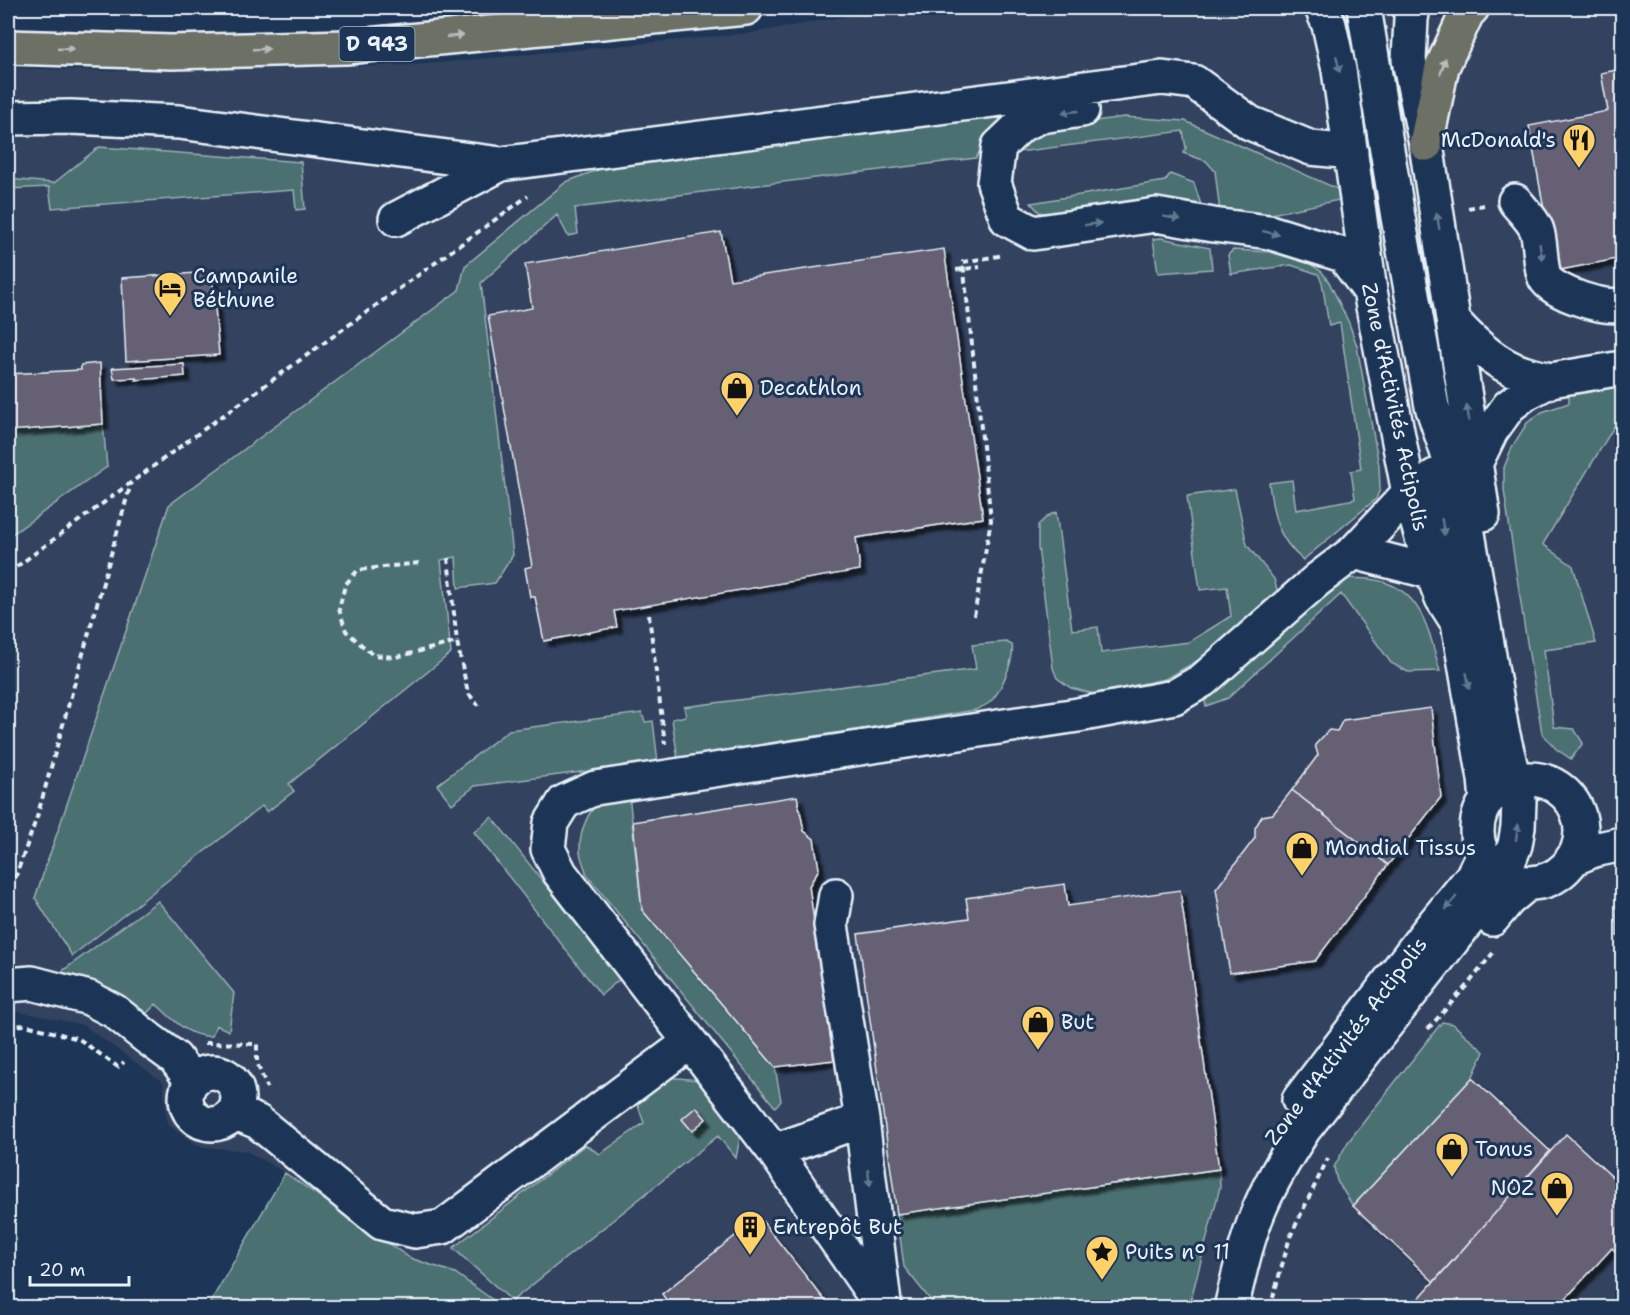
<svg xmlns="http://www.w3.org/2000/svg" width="1630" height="1315" viewBox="0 0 1630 1315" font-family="'Shantell Sans',sans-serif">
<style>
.built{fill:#33425f}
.green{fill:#4c7072;stroke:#9ab0b5;stroke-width:1.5}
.building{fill:#656073;stroke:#e8f1f8;stroke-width:1.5;filter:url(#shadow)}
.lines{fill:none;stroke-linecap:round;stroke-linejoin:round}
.minor-casing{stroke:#e8f1f8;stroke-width:38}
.major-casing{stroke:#e8f1f8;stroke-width:38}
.highway-casing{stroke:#e8f1f8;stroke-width:38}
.path{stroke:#e8f1f8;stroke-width:4;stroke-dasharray:6 4.5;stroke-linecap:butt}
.minor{stroke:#1d3557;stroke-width:33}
.major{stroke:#6c7065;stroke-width:33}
.highway{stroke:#6c7065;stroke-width:33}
.oneway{fill:#b6bdbd}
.oneway2{fill:#64778f}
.labels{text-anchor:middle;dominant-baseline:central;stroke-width:6;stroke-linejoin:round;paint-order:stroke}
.shield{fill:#1d3557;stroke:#abb9c8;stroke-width:1.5}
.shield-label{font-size:20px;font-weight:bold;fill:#e8f1f8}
.poi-label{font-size:21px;fill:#e8f1f8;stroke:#1d3557;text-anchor:start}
.street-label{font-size:21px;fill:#e8f1f8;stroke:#1d3557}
</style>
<defs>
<filter id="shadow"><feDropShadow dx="5.5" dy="5.5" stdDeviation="1.5" flood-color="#0009"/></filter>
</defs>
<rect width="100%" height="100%" fill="#1d3557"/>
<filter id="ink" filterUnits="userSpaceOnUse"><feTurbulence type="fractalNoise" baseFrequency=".0167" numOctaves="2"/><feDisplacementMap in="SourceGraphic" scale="12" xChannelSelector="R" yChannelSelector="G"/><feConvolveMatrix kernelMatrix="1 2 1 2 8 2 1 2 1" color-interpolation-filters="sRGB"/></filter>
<g filter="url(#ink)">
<path class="built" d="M892 8H1355L1473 22 1498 8H1622V1307H499L493 1300 455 1274 410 1258 285 1173 246 1151 198 1146 167 1124 163 1082 83 1025 21 1012 8 1013V68L114 71 415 65 751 33Z"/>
<path class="green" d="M1012 108 1013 115 990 134 976 158 575 208 578 234 568 236 557 215 481 283 513 555 495 583 458 588 456 557 441 560 451 653 289 784 294 791 267 812 262 806 72 956 35 898 169 505 459 290 465 266 566 182 600 169Z
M1124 117 1185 121 1342 191 1344 199 1257 217 1220 212 1215 171 1206 161 1183 153 1186 148 1183 131 1018 152 1034 137 1052 127Z
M99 147 301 162 305 209 296 210 294 190 52 208 49 187 8 189V179L54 183Z
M1170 174 1194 183 1202 208 1050 214 1039 212 1031 203 1165 181Z
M1161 238 1210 248 1212 269 1158 273 1153 239Z
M1233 250 1270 252 1309 263 1322 272 1329 282 1349 323 1357 346 1379 465 1380 489 1376 499 1303 560C1277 538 1273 516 1269 483L1292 480 1296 510 1355 499 1351 471 1361 469 1340 323 1329 326 1322 282 1318 274 1291 265 1231 274 1228 255Z
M1622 384V423L1618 420 1543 544 1573 566 1596 643 1544 650 1554 727 1574 729 1583 743 1571 759 1556 749 1542 733 1524 624 1504 490V468L1512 447 1527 423 1542 412 1569 403V393Z
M103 424 107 467 8 537V431Z
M1235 489 1247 545 1274 579 1277 590 1275 599 1211 653 1165 679 1094 694 1071 688 1057 678 1053 668 1038 547V525L1048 516 1056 512 1072 630 1098 627 1101 653 1189 642 1231 616 1227 587 1200 590 1187 496Z
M1348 578C1357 579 1367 578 1376 580 1423 589 1429 633 1440 671L1408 672 1391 663 1341 594 1228 698 1206 706 1203 693 1237 669Z
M1006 642 1012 645C1015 659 1000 694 989 703 985 706 979 708 975 710L678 760 672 719 686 716 684 707 976 669 972 645Z
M642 713 645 722 653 721 658 762 475 786 452 804 437 785 509 730Z
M629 795 642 910 775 1067 781 1101 775 1107 587 875C585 867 581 860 580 852 579 832 588 804 610 797 616 796 623 796 629 795Z
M492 817 620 979 601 995 474 832Z
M158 901 234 993 229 1031 216 1025 212 1036C188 1038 173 1019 156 1004L147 1013 111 989 81 977 61 972Z
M1442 1022 1453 1024 1484 1052 1472 1078 1353 1206 1337 1181 1334 1167 1348 1142Z
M666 1077 700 1080 741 1132 736 1158 718 1136 512 1301 453 1248 585 1145 600 1154 644 1123 636 1100Z
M1219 1169 1220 1187 1189 1307H936L904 1267 897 1214Z
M285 1173 410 1258 455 1273 493 1300 499 1307 207 1308Z"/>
<path class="building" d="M1622 69V109L1616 110 1622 142V258L1555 271 1529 126 1608 111 1601 73Z
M721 232 730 280 944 249 983 518 856 538 860 570 614 611 617 627 544 641 535 597H530L525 568 532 566 488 316 532 308 525 264Z
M212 272 219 355 126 361 122 278Z
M100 363 103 424 8 431V374L81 370V365Z
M184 364 185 376 136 380 137 378 114 379 112 368Z
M1431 708 1441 797 1388 865 1292 790 1318 755 1315 745 1329 730 1337 731 1343 720Z
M1292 790 1388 865 1315 961 1230 973 1216 889 1255 838V828L1262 816 1273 814Z
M797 796 804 831 814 839 819 869 809 886 834 1060 775 1067 642 910 633 822Z
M1065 884 1068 906 1180 890 1219 1169 897 1214 858 934 969 918 966 898Z
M1617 910H1622V936H1617Z
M1472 1078 1550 1151 1434 1282 1353 1206Z
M696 1107 706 1119 692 1131 682 1119Z
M1566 1134 1621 1185 1622 1184V1257L1612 1248 1557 1308H1414L1412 1306Z
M759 1217 831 1308H672L662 1294Z"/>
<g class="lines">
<g class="minor-casing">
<path id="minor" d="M1322 8 1329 25 1339 70 1370 291 1409 493 1432 572 1442 598 1458 623
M1413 8 1411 19 1409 60 1426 144 1483 514
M1082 110 1041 116 1021 125 999 146 994 183 1007 219 1033 233 1156 215 1213 225 1269 232 1343 255 1370 291
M8 118 71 117 179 122 501 164
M1515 201C1522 210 1534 221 1537 231 1541 243 1540 268 1545 278 1553 293 1608 311 1622 304
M396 219 501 164 1162 78 1194 82 1250 123 1311 148 1351 152
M1455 323C1473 343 1497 365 1523 373 1532 376 1542 378 1551 380
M1475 464 1491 431 1509 406 1526 393 1551 380 1622 368
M1435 476 1458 623 1485 779 1487 800
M1354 552 1432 572
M1477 831a52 52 0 1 1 104 0a52 52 0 1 1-104 0Z
M1572 859 1594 850 1622 844
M1492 919 1508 900 1528 883
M8 985 32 983 89 998 114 1011 149 1039 175 1058 192 1081
M186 1098a26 26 0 1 1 52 0a26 26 0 1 1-52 0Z
M1299 1100 1428 931 1472 877 1483 855
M234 1112 258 1122 382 1223 415 1231 443 1227 690 1042
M862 1120 884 1303
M774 1151 862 1120 831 925 836 895
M883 1308 774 1151 560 873 548 849 551 823 564 802 595 788 1078 715 1174 697 1203 680 1317 580 1354 552 1409 493
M1231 1308C1239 1275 1246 1241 1259 1210 1271 1181 1287 1155 1304 1129L1503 876 1515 845 1518 827 1519 801 1502 731 1465 516 1447 451 1432 406 1398 217 1364 8"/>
</g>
<g class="major-casing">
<path id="major" d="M1426 144 1442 67 1467 13 1472 8"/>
</g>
<g class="highway-casing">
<path id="highway" d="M8 47 172 52 346 47 746 8"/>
</g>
<path class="path" d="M1468 208 1484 205
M956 270 980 267
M448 558 457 642
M419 563 358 570 345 585 339 609 346 631 373 655 396 657 457 642 468 693 479 706
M8 573 189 440 528 196
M649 615 665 744
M974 616 991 520 963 262 1004 255
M8 898 37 817 131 483
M8 1026 26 1025 79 1039 118 1067 124 1062
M1428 1029 1469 983 1493 953
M205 1043 257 1044V1063L267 1088
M1270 1308 1290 1237 1328 1158"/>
<use href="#minor" class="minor"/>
<use href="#major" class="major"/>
<use href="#highway" class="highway"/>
</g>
<defs><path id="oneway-solid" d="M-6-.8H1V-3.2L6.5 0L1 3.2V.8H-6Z" transform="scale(1.5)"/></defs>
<g class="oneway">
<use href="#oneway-solid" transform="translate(455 36) rotate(-6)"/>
<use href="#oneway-solid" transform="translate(66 49) rotate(2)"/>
<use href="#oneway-solid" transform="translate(261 49) rotate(-2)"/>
<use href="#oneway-solid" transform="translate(1443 66) rotate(-72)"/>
</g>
<g class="oneway2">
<use href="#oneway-solid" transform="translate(1338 64) rotate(78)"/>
<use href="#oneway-solid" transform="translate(1070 112) rotate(172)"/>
<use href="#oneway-solid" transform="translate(1172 218) rotate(10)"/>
<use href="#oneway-solid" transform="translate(1438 221) rotate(-99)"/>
<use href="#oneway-solid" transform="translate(1093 224) rotate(-8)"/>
<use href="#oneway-solid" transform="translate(1271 233) rotate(13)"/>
<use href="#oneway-solid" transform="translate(1541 252) rotate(80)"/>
<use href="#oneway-solid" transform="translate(1468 413) rotate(-98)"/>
<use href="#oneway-solid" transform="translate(1443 527) rotate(81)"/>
<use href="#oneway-solid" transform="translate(1468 681) rotate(80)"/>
<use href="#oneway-solid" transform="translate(1517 832) rotate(-83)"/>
<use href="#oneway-solid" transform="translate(1451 903) rotate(129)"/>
<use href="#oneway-solid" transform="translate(869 1178) rotate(83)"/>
</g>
</g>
<defs>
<g id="restaurant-pin" transform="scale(1.725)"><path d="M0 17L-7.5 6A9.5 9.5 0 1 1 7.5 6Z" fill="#ffd166" stroke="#1d3557"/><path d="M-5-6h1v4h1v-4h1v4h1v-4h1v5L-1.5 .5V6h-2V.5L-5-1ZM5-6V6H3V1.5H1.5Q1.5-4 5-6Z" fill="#111"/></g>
<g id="hotel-pin" transform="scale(1.725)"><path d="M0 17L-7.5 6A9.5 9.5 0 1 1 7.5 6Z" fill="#ffd166" stroke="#1d3557"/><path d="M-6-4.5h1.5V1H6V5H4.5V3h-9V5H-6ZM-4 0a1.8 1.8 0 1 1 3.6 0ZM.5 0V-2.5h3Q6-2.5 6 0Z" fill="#111"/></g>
<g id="shop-pin" transform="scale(1.725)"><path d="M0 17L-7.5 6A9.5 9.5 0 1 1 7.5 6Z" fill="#ffd166" stroke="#1d3557"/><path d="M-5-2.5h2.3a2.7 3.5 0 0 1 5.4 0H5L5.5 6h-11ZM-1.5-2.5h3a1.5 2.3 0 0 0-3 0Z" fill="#111"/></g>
<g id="building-pin" transform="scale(1.725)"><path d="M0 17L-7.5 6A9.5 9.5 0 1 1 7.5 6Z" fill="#ffd166" stroke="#1d3557"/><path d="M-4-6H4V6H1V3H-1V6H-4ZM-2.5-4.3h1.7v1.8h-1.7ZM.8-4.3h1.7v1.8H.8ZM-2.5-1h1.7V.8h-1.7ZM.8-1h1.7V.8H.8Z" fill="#111"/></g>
<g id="sight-pin" transform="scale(1.725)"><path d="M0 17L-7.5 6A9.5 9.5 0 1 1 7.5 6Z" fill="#ffd166" stroke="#1d3557"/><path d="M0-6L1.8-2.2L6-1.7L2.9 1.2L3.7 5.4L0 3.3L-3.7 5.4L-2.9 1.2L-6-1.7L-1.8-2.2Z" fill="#111"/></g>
</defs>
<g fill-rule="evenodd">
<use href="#restaurant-pin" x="1579" y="140"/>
<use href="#hotel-pin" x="170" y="288"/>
<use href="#shop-pin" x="737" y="388"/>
<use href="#shop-pin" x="1302" y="848"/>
<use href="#shop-pin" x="1038" y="1022"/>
<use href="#shop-pin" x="1452" y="1149"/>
<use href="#shop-pin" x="1557" y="1188"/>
<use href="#building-pin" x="750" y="1227"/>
<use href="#sight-pin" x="1102" y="1252"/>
</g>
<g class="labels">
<rect class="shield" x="339.5" y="27" width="75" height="34" rx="4.5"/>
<g class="shield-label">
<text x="377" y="44">D 943</text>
</g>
<g class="poi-label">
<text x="1556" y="140" text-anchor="end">McDonald's</text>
<text x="193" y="276">Campanile<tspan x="193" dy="24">Béthune</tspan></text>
<text x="760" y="388">Decathlon</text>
<text x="1325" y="848">Mondial Tissus</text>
<text x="1061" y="1022">But</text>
<text x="1475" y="1149">Tonus</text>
<text x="1534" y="1188" text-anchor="end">NOZ</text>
<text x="773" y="1227">Entrepôt But</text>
<text x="1125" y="1252">Puits n° 11</text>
</g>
<g class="street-label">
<text transform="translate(1395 407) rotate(78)">Zone d'Activités Actipolis</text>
<text transform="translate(1346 1041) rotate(-53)">Zone d'Activités Actipolis</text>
</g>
</g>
<rect width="1630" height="1315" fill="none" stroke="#1d3557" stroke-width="30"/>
<rect x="15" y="15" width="1600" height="1285" fill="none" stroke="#e8f1f8" stroke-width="2" filter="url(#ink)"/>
<path d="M30 1276v9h99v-9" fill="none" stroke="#e8f1f8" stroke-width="3"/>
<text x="39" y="1276" font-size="18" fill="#e8f1f8" stroke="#1d3557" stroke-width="4.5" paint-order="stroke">20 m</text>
</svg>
